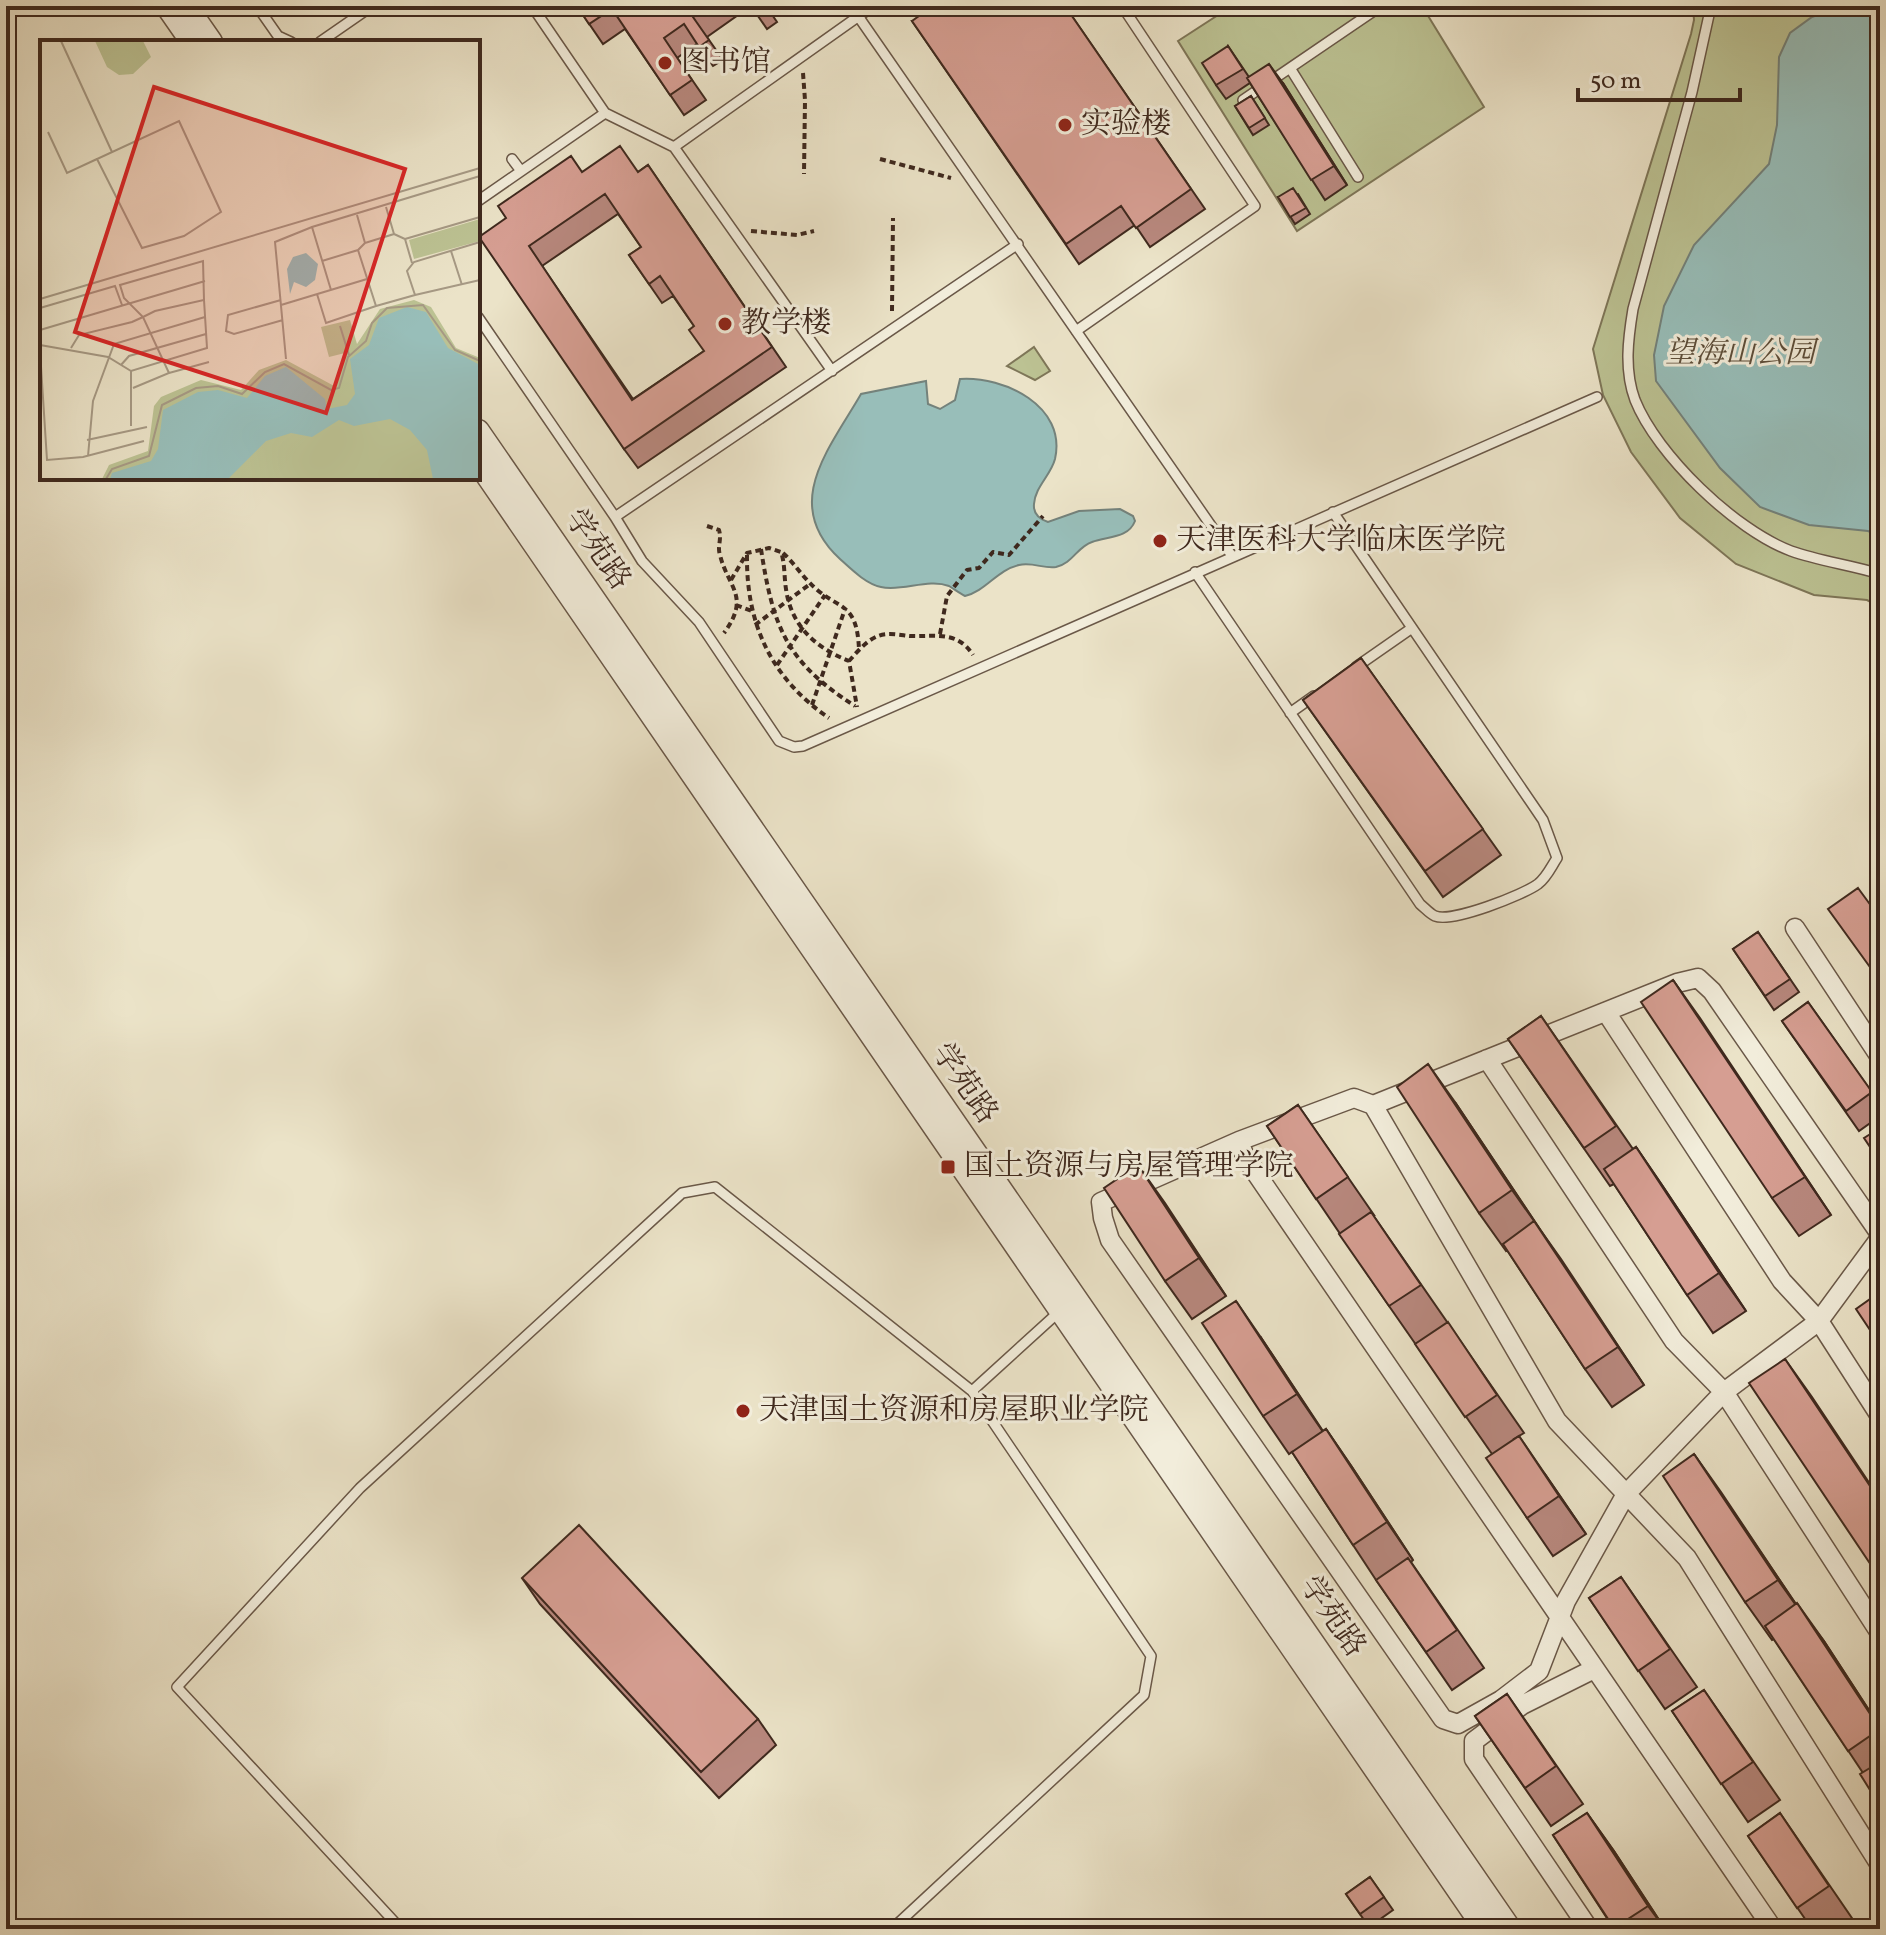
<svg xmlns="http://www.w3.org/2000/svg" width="1886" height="1935" viewBox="0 0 1886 1935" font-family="Vollkorn,'Noto Serif SC',serif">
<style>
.green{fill:#bcc293;stroke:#7e7658;stroke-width:2}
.water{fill:#98beb9;stroke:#74827b;stroke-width:2}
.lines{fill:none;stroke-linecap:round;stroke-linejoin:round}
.service-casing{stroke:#6a5848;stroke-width:12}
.minor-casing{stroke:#6a5848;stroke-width:21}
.tertiary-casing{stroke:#6a5848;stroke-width:25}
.path{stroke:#3f291e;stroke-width:4;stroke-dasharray:6 4;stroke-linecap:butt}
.service{stroke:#f2eddb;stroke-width:9}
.minor{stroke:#f2eddb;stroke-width:18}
.tertiary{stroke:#f2eddb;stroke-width:22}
.wall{fill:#b8887e;stroke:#3f291e;stroke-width:2;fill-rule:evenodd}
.shaded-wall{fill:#966f66;stroke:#3f291e;stroke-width:2}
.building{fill:#d69e92;stroke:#3f291e;stroke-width:2;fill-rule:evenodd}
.poi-dot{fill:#8f2418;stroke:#f2eddb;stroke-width:3}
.labels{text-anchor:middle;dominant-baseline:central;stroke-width:6;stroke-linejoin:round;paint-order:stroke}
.poi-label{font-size:30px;fill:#3f291e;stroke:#f2eddb;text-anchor:start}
.park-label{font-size:30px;font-style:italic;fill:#5e4f3b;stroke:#f2eddb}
.street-label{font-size:30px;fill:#3f291e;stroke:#f2eddb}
.inset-road{fill:none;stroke:#a69984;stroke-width:2}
.view{fill:#d62828;fill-opacity:0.15;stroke:#d62828;stroke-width:4}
.inset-edge{fill:none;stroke:#3f291e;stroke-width:4}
</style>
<rect width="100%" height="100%" fill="#ebe3c8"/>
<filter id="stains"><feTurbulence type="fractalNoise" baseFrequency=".0025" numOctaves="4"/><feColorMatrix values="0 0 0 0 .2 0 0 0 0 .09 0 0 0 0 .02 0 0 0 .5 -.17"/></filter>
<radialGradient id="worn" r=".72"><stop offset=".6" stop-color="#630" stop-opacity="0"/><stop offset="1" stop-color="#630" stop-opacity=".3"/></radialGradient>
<path class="green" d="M1232 6H1422L1484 107 1297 231 1178 41Z
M1693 6H1880V607L1867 600 1814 595 1736 564 1680 518 1631 452 1603 395 1593 349 1691 34 1694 20Z
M1034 347 1050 371 1035 380 1007 366Z"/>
<path class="water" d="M1841 6H1880V536L1868 531 1809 525 1760 507 1720 468 1656 381 1654 355 1664 306 1694 245 1769 164 1777 125 1779 57 1790 33 1812 17Z
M960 379C1004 376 1067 406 1055 459 1051 475 1035 487 1034 504 1033 514 1039 519 1048 522L1079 511 1120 509 1133 516 1135 521C1128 539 1107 536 1092 542 1077 547 1073 563 1056 567 1044 569 1033 562 1019 565 997 570 986 591 965 596 959 593 954 589 949 586 928 578 902 592 881 587 866 584 851 569 840 559 780 504 830 448 861 394L926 381 928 404 940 409 955 400Z"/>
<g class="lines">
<g class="service-casing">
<path id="service" d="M257 6 278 36 291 42
M1707 6 1709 15 1692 92 1633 309C1628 339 1624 370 1635 400 1657 455 1735 530 1791 551 1819 561 1851 565 1880 574
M858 16 1232 556
M320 42 372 6
M1290 68 1358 177
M1243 100 1381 6
M605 113 674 147 832 371
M674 147 873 6
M512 159 521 171
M478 201 605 113 532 6
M478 317 615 517 1018 244
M1076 331 1255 206 1122 6
M615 517 642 561 699 622 779 741 794 747 803 746 1597 397
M1195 572 1420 904C1425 908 1430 914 1435 916 1452 923 1523 895 1538 884 1547 877 1551 867 1557 858L1543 820 1333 512
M1356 667 1412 628
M1290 713 1314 696
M972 1391 1061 1310
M401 1929 177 1687 360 1488 682 1193 715 1187 972 1391 1151 1656 1144 1695 892 1929"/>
</g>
<g class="minor-casing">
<path id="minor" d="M1795 928 1880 1057
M1606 1012 1782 1281 1819 1321 1880 1416
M1487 1059 1674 1341 1724 1392 1880 1633
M1373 1105 1677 983 1698 978 1712 991 1880 1234
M1239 1141 1245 1157 1773 1929
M1880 1238 1819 1321 1724 1392 1626 1494 1566 1601 1539 1671 1501 1700 1458 1724 1443 1719 1110 1240 1103 1218 1101 1202 1239 1141 1354 1098 1373 1105 1557 1421 1687 1558 1880 1865
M1589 1929 1474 1759V1741L1522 1705 1594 1669"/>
</g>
<g class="tertiary-casing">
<path id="tertiary" d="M167 6 192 42
M186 6 211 42
M478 431 1510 1929
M478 462 1485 1929"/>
</g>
<path class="path" d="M803 73 805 100 804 174
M880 159 951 178
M751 231 797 235 814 231
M892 311 893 218
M707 526 719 530C722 540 717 546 720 555 728 588 751 596 724 633
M761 549C773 627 786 662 855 706
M783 553C793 562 800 573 809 582 837 612 857 598 859 650
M747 555C746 625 772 679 829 718
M731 580 747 553 769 548 781 552C785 563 784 577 786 589 791 626 816 648 849 661L857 707
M736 605 752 611
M755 625 810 584
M940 634 947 596 967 570 979 568 993 552 1009 555 1043 516
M849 661C857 652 867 640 878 636 888 632 900 635 910 636 935 637 957 630 973 655
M777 665 825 595
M812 705 845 609"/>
<use href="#service" class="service"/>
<use href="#minor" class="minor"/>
<use href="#tertiary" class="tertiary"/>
</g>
<path class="wall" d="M577 6H766L777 22 767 29 751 6 707 37 723 60 713 66 697 44 677 58 706 100 684 115 625 29 603 44Z
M1065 6 1205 209 1150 247 1135 225 1079 264 912 21Z
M1228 46 1249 77 1283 83 1347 185 1325 200 1250 83 1226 99 1216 85Z
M1251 96 1269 125 1253 135 1235 106Z
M648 165 786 367 638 468 624 449 506 218 582 172H638ZM618 214 641 247 629 255 662 303 673 296 694 326 704 351 633 399 542 266Z
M1298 194 1310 214 1295 224 1278 197Z
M1361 658 1501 855 1443 897 1303 700Z
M1758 932 1799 992 1774 1010 1733 949Z
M1673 980 1831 1215 1799 1236 1772 1198Z
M1808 1002 1880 1104V1116L1859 1131 1782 1021Z
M1541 1016 1633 1149 1636 1147 1662 1185 1746 1311 1713 1333 1687 1295 1614 1184 1610 1186 1508 1039Z
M1455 1102 1644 1385 1612 1407 1585 1369 1507 1250 1506 1251 1479 1213Z
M1298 1105 1374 1215H1373L1524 1433 1514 1439 1545 1474 1586 1534 1553 1556 1527 1518 1492 1454 1389 1306 1267 1126Z
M1138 1165 1226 1296 1192 1319 1165 1281Z
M1262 1339 1323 1431 1326 1429 1352 1467 1413 1560 1411 1562 1484 1668 1452 1690 1376 1580 1292 1452 1289 1454 1263 1416Z
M1694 1454 1796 1604 1824 1641 1880 1727V1806L1863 1773 1774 1639 1772 1640 1745 1602Z
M1621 1577 1697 1687 1665 1709 1589 1598Z
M522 1578 758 1719 776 1745 719 1798 540 1604Z
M1704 1690 1780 1800 1748 1822 1672 1711Z
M1507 1694 1583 1804 1551 1826 1475 1716Z
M1587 1813 1614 1851 1665 1929H1614L1553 1835Z
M1780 1813 1856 1924 1848 1929H1812L1748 1836Z
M1370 1877 1393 1910 1369 1927 1346 1894Z"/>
<path class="shaded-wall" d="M1269 64 1283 83 1347 185 1334 166Z
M1673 980 1700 1018 1831 1215 1805 1177Z
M1428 1064 1455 1102 1539 1228 1512 1190Z
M1636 1147 1662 1185 1746 1311 1719 1273Z
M1138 1165 1165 1203 1226 1296 1199 1258Z
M1534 1221 1561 1259 1644 1385 1618 1347Z
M1236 1301 1262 1339 1323 1432 1297 1394Z
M1785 1359 1812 1397 1880 1499V1501Z
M1326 1429 1352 1467 1413 1560 1387 1522Z
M1519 1436 1545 1474 1586 1534 1559 1496Z
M1694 1454 1721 1492 1805 1618 1778 1580Z
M1797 1603 1824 1641 1880 1727V1729Z
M1587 1813 1614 1851 1665 1929 1648 1906Z"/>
<path class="building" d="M577 6H710L693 17 709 40 699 47 684 24 664 38 692 80 670 95 612 9 589 24Z
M933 6H1065L1191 189 1136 228 1121 206 1066 244 912 21Z
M1228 46 1243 69 1216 85 1202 63Z
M1269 64 1334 166 1311 180 1247 78Z
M1251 96 1265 118 1249 128 1235 106Z
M620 146 638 172 648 165 772 347 624 449 479 237 506 218 498 206 571 156 582 172ZM605 194 641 247 629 255 649 284 660 276 694 326 689 330 704 351 632 400 529 246Z
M1293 188 1306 208 1290 217 1278 197Z
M1361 658 1483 829 1425 871 1303 700Z
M1858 888 1880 918V981L1828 909Z
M1758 932 1790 979 1765 996 1733 949Z
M1673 980 1805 1177 1772 1198 1641 1002Z
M1808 1002 1872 1092 1846 1111 1782 1021Z
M1541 1016 1616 1126 1584 1148 1508 1039Z
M1428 1064 1512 1190 1479 1213 1397 1087Z
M1298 1105 1348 1177 1316 1199 1267 1126Z
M1880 1128V1162L1864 1138Z
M1636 1147 1719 1273 1687 1295 1604 1169Z
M1138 1165 1199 1258 1165 1281 1104 1188Z
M1371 1212 1421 1285 1389 1306 1339 1234Z
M1534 1221 1618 1347 1585 1369 1503 1244Z
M1880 1292V1345L1856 1309Z
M1236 1301 1297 1394 1263 1416 1202 1323Z
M1448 1322 1497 1395 1465 1417 1415 1344Z
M1785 1359 1880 1501V1576L1879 1577 1749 1383Z
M1326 1429 1387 1522 1353 1545 1292 1452Z
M1519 1436 1559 1496 1527 1518 1486 1458Z
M1694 1454 1778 1580 1745 1602 1663 1476Z
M579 1525 758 1719 701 1772 522 1578Z
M1408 1558 1457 1630 1426 1652 1376 1580Z
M1621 1577 1670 1649 1638 1671 1589 1598Z
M1797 1603 1880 1729 1848 1751 1765 1626Z
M1704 1690 1753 1762 1721 1784 1672 1711Z
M1507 1694 1556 1766 1525 1788 1475 1716Z
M1880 1762V1806L1860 1774Z
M1587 1813 1648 1906 1614 1928 1553 1835Z
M1780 1813 1829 1886 1797 1908 1748 1836Z
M1370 1877 1384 1897 1360 1914 1346 1894Z"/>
<g class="poi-dot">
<circle cx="665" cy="63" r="8"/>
<circle cx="1065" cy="125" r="8"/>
<circle cx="725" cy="324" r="8"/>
<circle cx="1160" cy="541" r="8"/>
<rect x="940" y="1159" width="16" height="16" rx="4"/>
<circle cx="743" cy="1411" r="8"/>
</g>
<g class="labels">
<g class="poi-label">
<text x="681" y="63">图书馆</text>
<text x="1081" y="125">实验楼</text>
<text x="741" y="324">教学楼</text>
<text x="1176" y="541">天津医科大学临床医学院</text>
<text x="964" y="1167">国土资源与房屋管理学院</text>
<text x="759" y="1411">天津国土资源和房屋职业学院</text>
</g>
<g class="park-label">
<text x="1740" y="354">望海山公园</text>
</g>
<g class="street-label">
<text transform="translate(597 550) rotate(55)">学苑路</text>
<text transform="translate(964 1084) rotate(55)">学苑路</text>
<text transform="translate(1332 1617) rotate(55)">学苑路</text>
</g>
</g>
<g transform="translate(40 40)">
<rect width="440" height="440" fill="#ebe3c8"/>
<path d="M55 1H103L111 17 93 34 79 35 67 27ZM440 179V201L374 219 369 200ZM374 260 391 267 416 308 440 318V439H62L69 425 108 411 114 366 121 357 161 340 201 350 219 330 246 320 296 347 305 313 289 317 281 287 310 280 317 304 340 269Z" fill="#bcc293"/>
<path d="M266 213 278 224 275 240 266 247 254 242 250 254 247 229 253 217ZM367 267 386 272 408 308 440 325V439H393L387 410 370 390 350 379 314 386 299 380 272 397 251 393 226 401 188 439H70L72 433 111 421 118 409 123 370 158 352 178 350 207 358 225 336 246 327 285 359 287 369 307 365 315 354 310 319 329 305 339 278Z" fill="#98beb9"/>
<path class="inset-road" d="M21 1 72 112M139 81 181 172 144 196 102 208 57 119ZM8 92 27 133 57 119M317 175 325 203 354 194 346 167M354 194 365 199 372 223M365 199 440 177M318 210 336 266 375 255 367 231 374 222 440 202M411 211 422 245M282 221 318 210 325 203M291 250 272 187 440 136M277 254 286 283 336 266M375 255 440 240M0 259 440 128M241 260 188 275 186 291 194 294 243 280M241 265 327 239M0 268 75 246 82 265M300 286 309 315M0 290 165 241M0 305 68 317 91 331 167 308 164 260M31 308 39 295 92 282 103 277 115 271 164 260 163 221 80 245 84 258 103 277 129 333 93 348M0 311 7 420 43 417 104 401M246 319 235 202 272 187M81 325 89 316 166 294M129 333 169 322M91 386V331M47 400 107 387M48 416 53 361 74 304 165 277M66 439 72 429 109 416 122 365 156 348 178 346 202 354 225 332 244 324 291 350 299 348 308 317 326 301 332 283 347 268 383 265 415 310 440 321"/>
<path class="view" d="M114 47 365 129 286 373 35 292Z"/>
<rect width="440" height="440" class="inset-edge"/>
</g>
<rect width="1886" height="1935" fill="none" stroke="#ebe3c8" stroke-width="32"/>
<rect x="8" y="8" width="1870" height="1919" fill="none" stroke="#3f291e" stroke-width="4"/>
<rect x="16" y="16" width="1854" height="1903" fill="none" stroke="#3f291e" stroke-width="2"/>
<path d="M1578 88v12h162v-12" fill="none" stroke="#3f291e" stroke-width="4"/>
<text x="1590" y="88" font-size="24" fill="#3f291e" stroke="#f2eddb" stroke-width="6" paint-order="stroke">50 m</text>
<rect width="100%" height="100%" filter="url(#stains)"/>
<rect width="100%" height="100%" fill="url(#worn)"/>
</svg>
